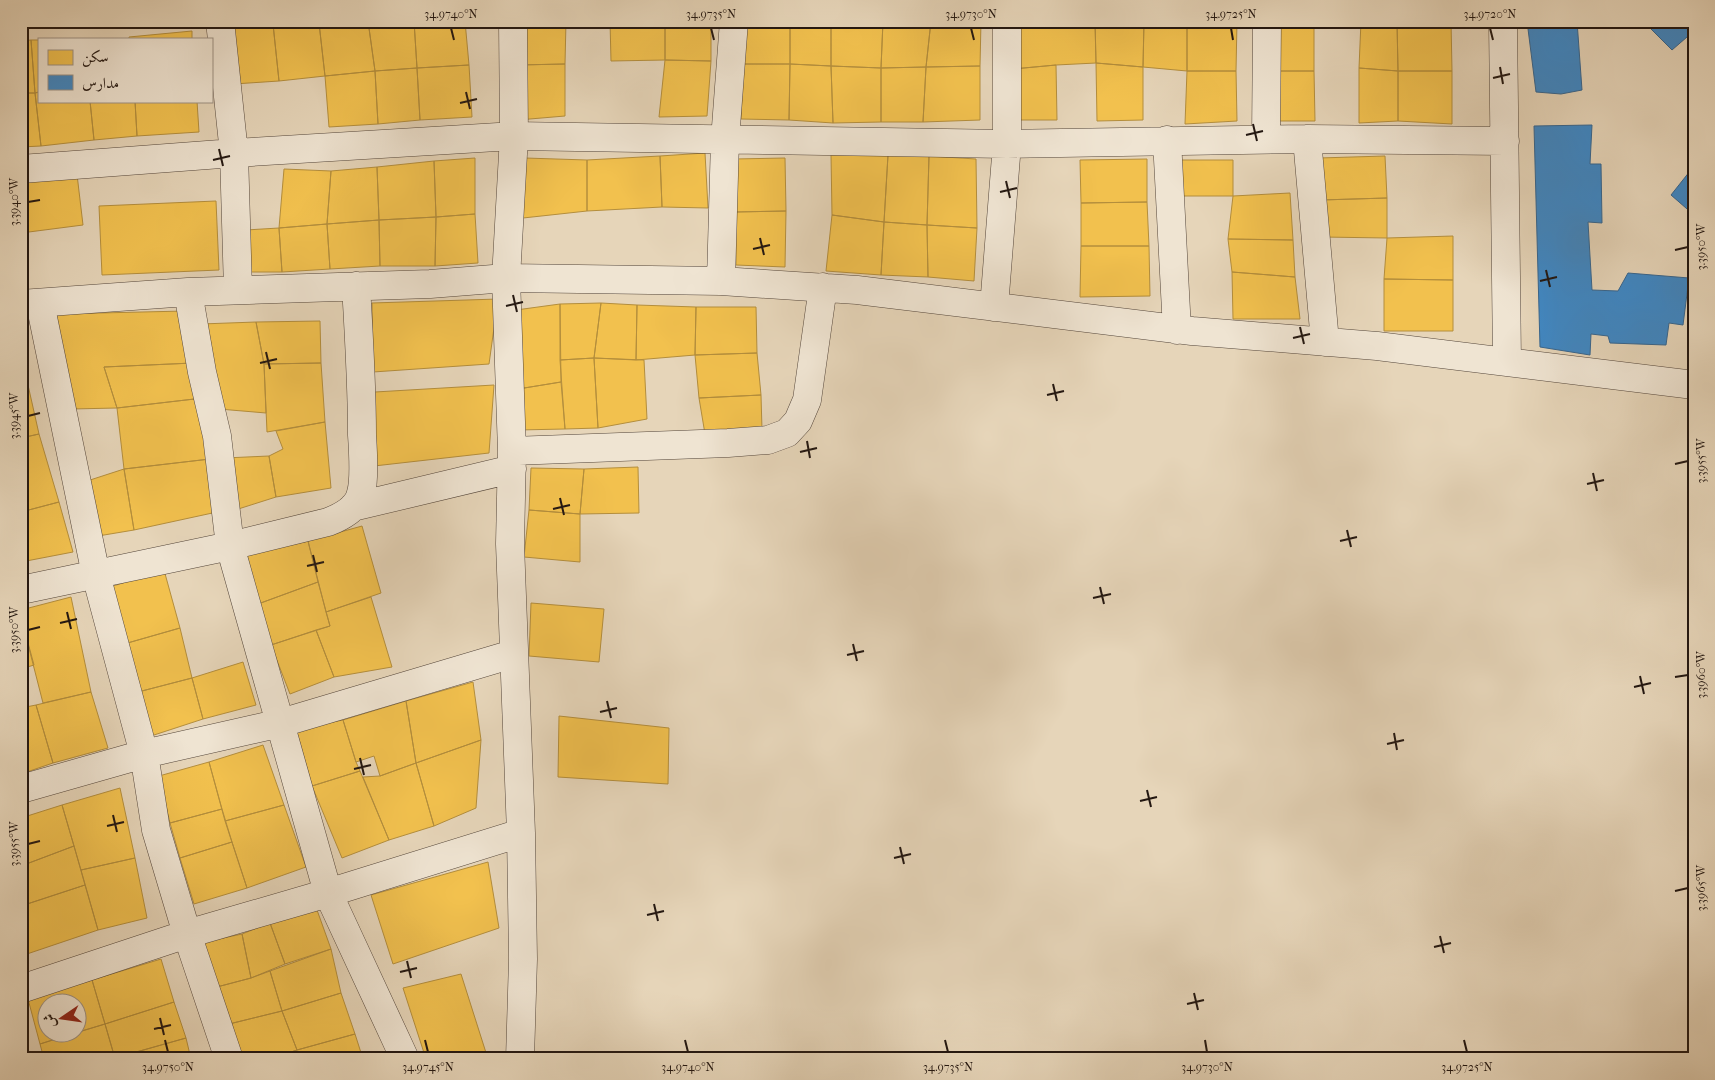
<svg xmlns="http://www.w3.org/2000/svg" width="1715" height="1080" viewBox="0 0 1715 1080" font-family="'IM FELL French Canon',Amiri,serif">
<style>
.homes{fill:#f2c14e;stroke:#b48e3c}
.schools{fill:#3f88c5;stroke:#37668f}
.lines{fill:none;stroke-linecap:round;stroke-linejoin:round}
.street-casing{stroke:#54463b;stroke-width:29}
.street{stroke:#efe4d2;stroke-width:28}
.ticks{fill:none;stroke:#231711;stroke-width:2}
.neatline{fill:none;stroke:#231711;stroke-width:2}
.ticks-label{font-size:12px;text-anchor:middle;fill:#231711}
</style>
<rect width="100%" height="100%" fill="#e6d5b9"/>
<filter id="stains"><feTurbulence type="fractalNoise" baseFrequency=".004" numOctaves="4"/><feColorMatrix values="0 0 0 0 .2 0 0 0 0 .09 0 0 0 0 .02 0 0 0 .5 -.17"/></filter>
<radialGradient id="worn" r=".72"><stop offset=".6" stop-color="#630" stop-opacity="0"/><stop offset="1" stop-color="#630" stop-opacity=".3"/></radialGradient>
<path class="homes" d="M333 21H368L375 71 325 76 319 23Z
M368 21H414L417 68 375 71Z
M414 21H465L469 65 417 68Z
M517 21H566L565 64 518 65Z
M610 21H665V60L611 61Z
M665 21H711V61L665 60Z
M745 21H790V64H743Z
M790 21H831V66L790 64Z
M831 21H883L881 68 831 66Z
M883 21H931L926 67 881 68Z
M931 21H981L980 66 926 67Z
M1015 21H1095L1096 63 1056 65 1013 69Z
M1095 21H1144L1143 67 1096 63Z
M1144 21H1187V71L1143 67Z
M1187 21H1237L1236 71H1187Z
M1273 21H1314V71H1273Z
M1361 21H1397L1398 71 1359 68Z
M1397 21H1451L1452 71H1398Z
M319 23 325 76 279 81 273 24Z
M273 24 279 81 234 84 228 29Z
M192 31V39H129V37Z
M31 40H39V92L35 93Z
M31 40 35 93H21V41Z
M665 60 711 61 707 116 659 117Z
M1096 63 1143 67V120L1097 121Z
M565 64V116L518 120V65Z
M743 64H790L789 120 741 119Z
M790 64 831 66 833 123 789 120Z
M469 65 472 117 420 120 417 68Z
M1056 65 1057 120H1013V69Z
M831 66 881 68V122L833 123Z
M980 66V120L923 122 926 67Z
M926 67 923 122H881V68Z
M417 68 420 120 378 124 375 71Z
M1359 68 1398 71V121L1359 123Z
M375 71 378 124 329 127 325 76Z
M1187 71H1236L1237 121 1185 124Z
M1273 71H1314L1315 121H1272Z
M1398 71H1452V124L1398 121Z
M39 92V101H90L94 140 41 146 35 93Z
M21 93H35L41 146 21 147Z
M90 101H135L137 136 94 140Z
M135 101H197L199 132 137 136Z
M705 153 708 208 662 207 660 156Z
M831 155H888L884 222 832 215Z
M888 155 929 156 927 225 884 222Z
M660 156 662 207 587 211V160Z
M929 156 976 159 977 228 927 225Z
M1385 156 1387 198 1321 200 1319 158Z
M475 158V214L436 217 434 161Z
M525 158 587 160V211L523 218Z
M785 158 786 211 735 212 734 159Z
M1147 159V202L1081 203 1080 160Z
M1176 160H1233V196H1180Z
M434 161 436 217 379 220 377 167Z
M76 166 83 225 21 233V175Z
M377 167 379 220 327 224 331 171Z
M284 169 331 171 327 224 279 228Z
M1290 193 1293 240 1228 239 1233 196Z
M1387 198V238L1322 237 1321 200Z
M216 201 219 270 102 275 99 206Z
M1147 202 1149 246H1081V203Z
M786 211 785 267 736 265 735 212Z
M475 214 478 263 435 266 436 217Z
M832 215 884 222 881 275 826 271Z
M436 217 435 266H380L379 220Z
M379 220 380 266 330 269 327 224Z
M884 222 927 225 928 277 881 275Z
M327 224 330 269 282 272 279 228Z
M927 225 977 228 974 281 928 277Z
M279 228 282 272H243L246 230Z
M1453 236V280L1384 279 1387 238Z
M1228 239 1293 240 1295 277 1232 272Z
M1081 246H1149L1150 296 1080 297Z
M1232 272 1295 277 1300 319H1233Z
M1384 279 1453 280V331H1384Z
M498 299 489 364 373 372 372 303Z
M601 303 594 358 560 360V304Z
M601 303 637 305 636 360 594 358Z
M560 304 561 382 518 389 516 310Z
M637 305 696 307 695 355 636 360Z
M696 307H756L757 353 695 355Z
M185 311 193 363 104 367 117 408 71 409 56 314Z
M320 321 321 363 264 364 256 322Z
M256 322 264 364 266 413 219 409 201 324Z
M757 353 761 395 699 398 695 355Z
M594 358 598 428 565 429 560 360Z
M594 358 644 360 647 419 598 428Z
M21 362 28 385 21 386Z
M193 363 203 398 117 408 104 367Z
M321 363 325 422 267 432 264 364Z
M561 382 565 429 518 430V389Z
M28 385 39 434 21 438V386Z
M494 385 489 453 374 466 375 392Z
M761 395 762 430 705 434 699 398Z
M203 398 210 459 124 469 117 408Z
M325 422 331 488 276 497 269 456 283 449 276 431Z
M39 434 59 502 21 512V438Z
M269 456 276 497 232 511 225 458Z
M210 459 217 512 134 530 124 469Z
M638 467 639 513 580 514 584 469Z
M531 468 584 469 580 514 529 510Z
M124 469 134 530 98 536 87 481Z
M59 502 73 552 21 562V512Z
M529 510 580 514V562L524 557Z
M362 526 381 593 326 612 308 541Z
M308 541 318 582 258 604 242 556Z
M164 570 180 628 124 644 110 587Z
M318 582 330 626 271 645 258 604Z
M71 597 91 692 43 703 21 617V610Z
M371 597 392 667 334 677 316 630 330 626 326 612Z
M531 603 604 609 599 662 529 656Z
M21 617 34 665 21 669Z
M180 628 192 678 138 692 124 644Z
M316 630 334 677 290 694 271 645Z
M243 662 256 705 203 719 192 678Z
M192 678 203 719 151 736 138 692Z
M473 682 481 740 416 763 406 701Z
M91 692 108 748 53 763 36 705Z
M406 701 416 763 380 776 374 756 356 762 343 720Z
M36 705 53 763 21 774V708Z
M559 716 669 728 668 784 558 777Z
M343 720 356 762 360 771 312 786 296 729Z
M481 740 476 808 434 826 416 763Z
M263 745 284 805 225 821 209 762Z
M209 762 222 809 170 823 159 776Z
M416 763 434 826 389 840 363 777 380 776Z
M360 771 389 840 342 858 312 786Z
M120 788 135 858 81 870 62 805Z
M62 805 74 846 21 866V818Z
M284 805 306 867 247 888 225 821Z
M222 809 232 842 180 858 170 823Z
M232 842 247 888 194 904 180 858Z
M74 846 85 885 21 906V866Z
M135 858 147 918 98 930 81 870Z
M488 862 499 928 393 964 371 895Z
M85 885 98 930 21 956V906Z
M317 910 331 949 285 964 270 923Z
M270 923 285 964 251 978 242 934Z
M242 934 251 978 213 988 200 943Z
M331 949 341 993 282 1011 270 971Z
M161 959 174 1002 105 1024 92 980Z
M270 971 282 1011 225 1025 213 988 251 978Z
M461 974 488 1059H426L403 988Z
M92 980 105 1024 78 1032V1002H48V1032H77L40 1044 28 999Z
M341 993 355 1034 297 1050 282 1011Z
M174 1002 186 1038 115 1058 105 1024Z
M282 1011 297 1050 270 1059H238L225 1025Z
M105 1024 115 1059H44L40 1044Z
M355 1034 363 1059H270L297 1050Z
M186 1038 191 1059H115V1058Z"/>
<path class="schools" d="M1527 21H1577L1582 90 1561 94 1536 92Z
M1656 21H1694V43L1687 37 1672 50 1650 28Z
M1592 125 1590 164H1601L1602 223 1588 222 1592 290 1618 291 1628 273 1689 278 1683 325 1669 323 1666 345 1610 343 1608 336 1591 334 1590 355 1540 347 1534 126Z
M1694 166V215L1671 195Z"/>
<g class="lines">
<g class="street-casing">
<path id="street" d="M220 21 234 153 238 290
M513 21 514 136 506 278 512 451 510 544 521 833 523 959 520 1059
M1503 21 1507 362
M1266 139 1267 21
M1307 139 1325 342
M1167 140 1177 330
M21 169 234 153 514 136 1007 144 1307 139 1505 141
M721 281 725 140 734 21
M188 292 202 372 217 436 230 546 328 893 405 1059
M40 303 96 575 144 754 156 830 187 934 229 1059
M21 304 188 292 430 284 506 278 721 281 857 290 1192 331 1377 346 1694 385
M994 307 1007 144V21
M512 451 728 443 768 440 787 433 798 421 807 400 823 287
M353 507 512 469
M21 590 230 546 328 522C341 517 358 508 361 493 365 479 363 450 362 435 362 385 359 336 356 286
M21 789 144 754 281 723 513 654
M21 989 187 934 328 893 521 833"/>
</g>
<use href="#street" class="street"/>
</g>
<path class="ticks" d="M451 28 454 40M711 28 714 40M971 28 974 40M1231 28 1233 40M1490 28 1493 40M1500 67 1503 84M1493 78 1510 74M466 92 470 109M460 103 477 99M1253 124 1257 141M1246 135 1263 131M219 149 223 166M213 160 230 156M1006 181 1010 198M1000 192 1017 188M28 202 40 200M760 238 764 255M753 249 770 245M1675 250 1688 247M1546 270 1550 287M1540 281 1557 277M513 295 517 312M506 306 523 302M1300 327 1304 344M1293 338 1310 334M266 352 270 369M260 363 277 359M1053 384 1057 401M1047 395 1064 391M28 416 40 413M807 441 810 458M800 452 817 448M1675 464 1688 461M1593 473 1597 491M1587 484 1604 480M560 498 564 515M553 509 570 505M1347 530 1351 547M1340 541 1357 537M313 555 317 572M307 566 324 562M1100 587 1104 604M1093 598 1111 594M67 612 71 629M60 623 77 619M28 630 40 627M853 644 857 661M847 655 864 651M1640 676 1644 694M1675 677 1688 675M1634 687 1651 683M607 701 611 718M600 712 617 708M1394 733 1397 750M1387 744 1404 740M360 758 364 775M354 769 371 765M1147 790 1151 807M1140 801 1157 797M113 815 117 832M107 826 124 822M28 844 40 841M900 847 904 864M894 858 911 854M1675 891 1688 888M654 904 658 921M647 915 664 911M1440 936 1444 953M1434 947 1451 943M407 961 411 978M400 972 417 968M1194 993 1198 1010M1187 1004 1204 1000M160 1018 164 1035M154 1029 171 1025M165 1040 168 1052M425 1040 428 1052M685 1040 688 1052M945 1040 948 1052M1205 1040 1207 1052M1464 1040 1467 1052"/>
<rect width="1715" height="1080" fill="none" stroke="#e6d5b9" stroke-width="55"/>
<rect x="38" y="38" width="175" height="65" fill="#efe4d2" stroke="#9d9285"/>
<rect x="48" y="50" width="25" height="15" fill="#f2c14e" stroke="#9d9285"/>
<text x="82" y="62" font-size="15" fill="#231711">سكن</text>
<rect x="48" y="75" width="25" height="15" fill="#3f88c5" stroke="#9d9285"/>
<text x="82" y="88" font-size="15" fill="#231711">مدارس</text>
<g transform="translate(62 1018) rotate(257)"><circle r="24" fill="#efe4d2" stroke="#9d9285"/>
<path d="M0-4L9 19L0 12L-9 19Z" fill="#8f2418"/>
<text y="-8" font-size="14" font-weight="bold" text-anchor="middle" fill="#231711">ش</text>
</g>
<rect x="28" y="28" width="1660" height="1024" class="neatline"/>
<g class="ticks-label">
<text x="451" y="18">34.9740°N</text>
<text x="711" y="18">34.9735°N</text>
<text x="971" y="18">34.9730°N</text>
<text x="1231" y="18">34.9725°N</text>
<text x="1490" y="18">34.9720°N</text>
<text transform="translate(14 202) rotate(-90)" y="4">3.3940°W</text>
<text transform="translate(1701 247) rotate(-90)" y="4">3.3950°W</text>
<text transform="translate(14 416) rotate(-90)" y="4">3.3945°W</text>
<text transform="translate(1701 461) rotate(-90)" y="4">3.3955°W</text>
<text transform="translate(14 630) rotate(-90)" y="4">3.3950°W</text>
<text transform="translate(1701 675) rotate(-90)" y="4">3.3960°W</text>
<text transform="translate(14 844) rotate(-90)" y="4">3.3955°W</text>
<text transform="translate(1701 888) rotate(-90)" y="4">3.3965°W</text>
<text x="168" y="1071">34.9750°N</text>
<text x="428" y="1071">34.9745°N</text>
<text x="688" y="1071">34.9740°N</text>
<text x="948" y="1071">34.9735°N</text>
<text x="1207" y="1071">34.9730°N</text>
<text x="1467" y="1071">34.9725°N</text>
</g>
<rect width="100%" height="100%" filter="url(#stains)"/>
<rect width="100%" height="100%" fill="url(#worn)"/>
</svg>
